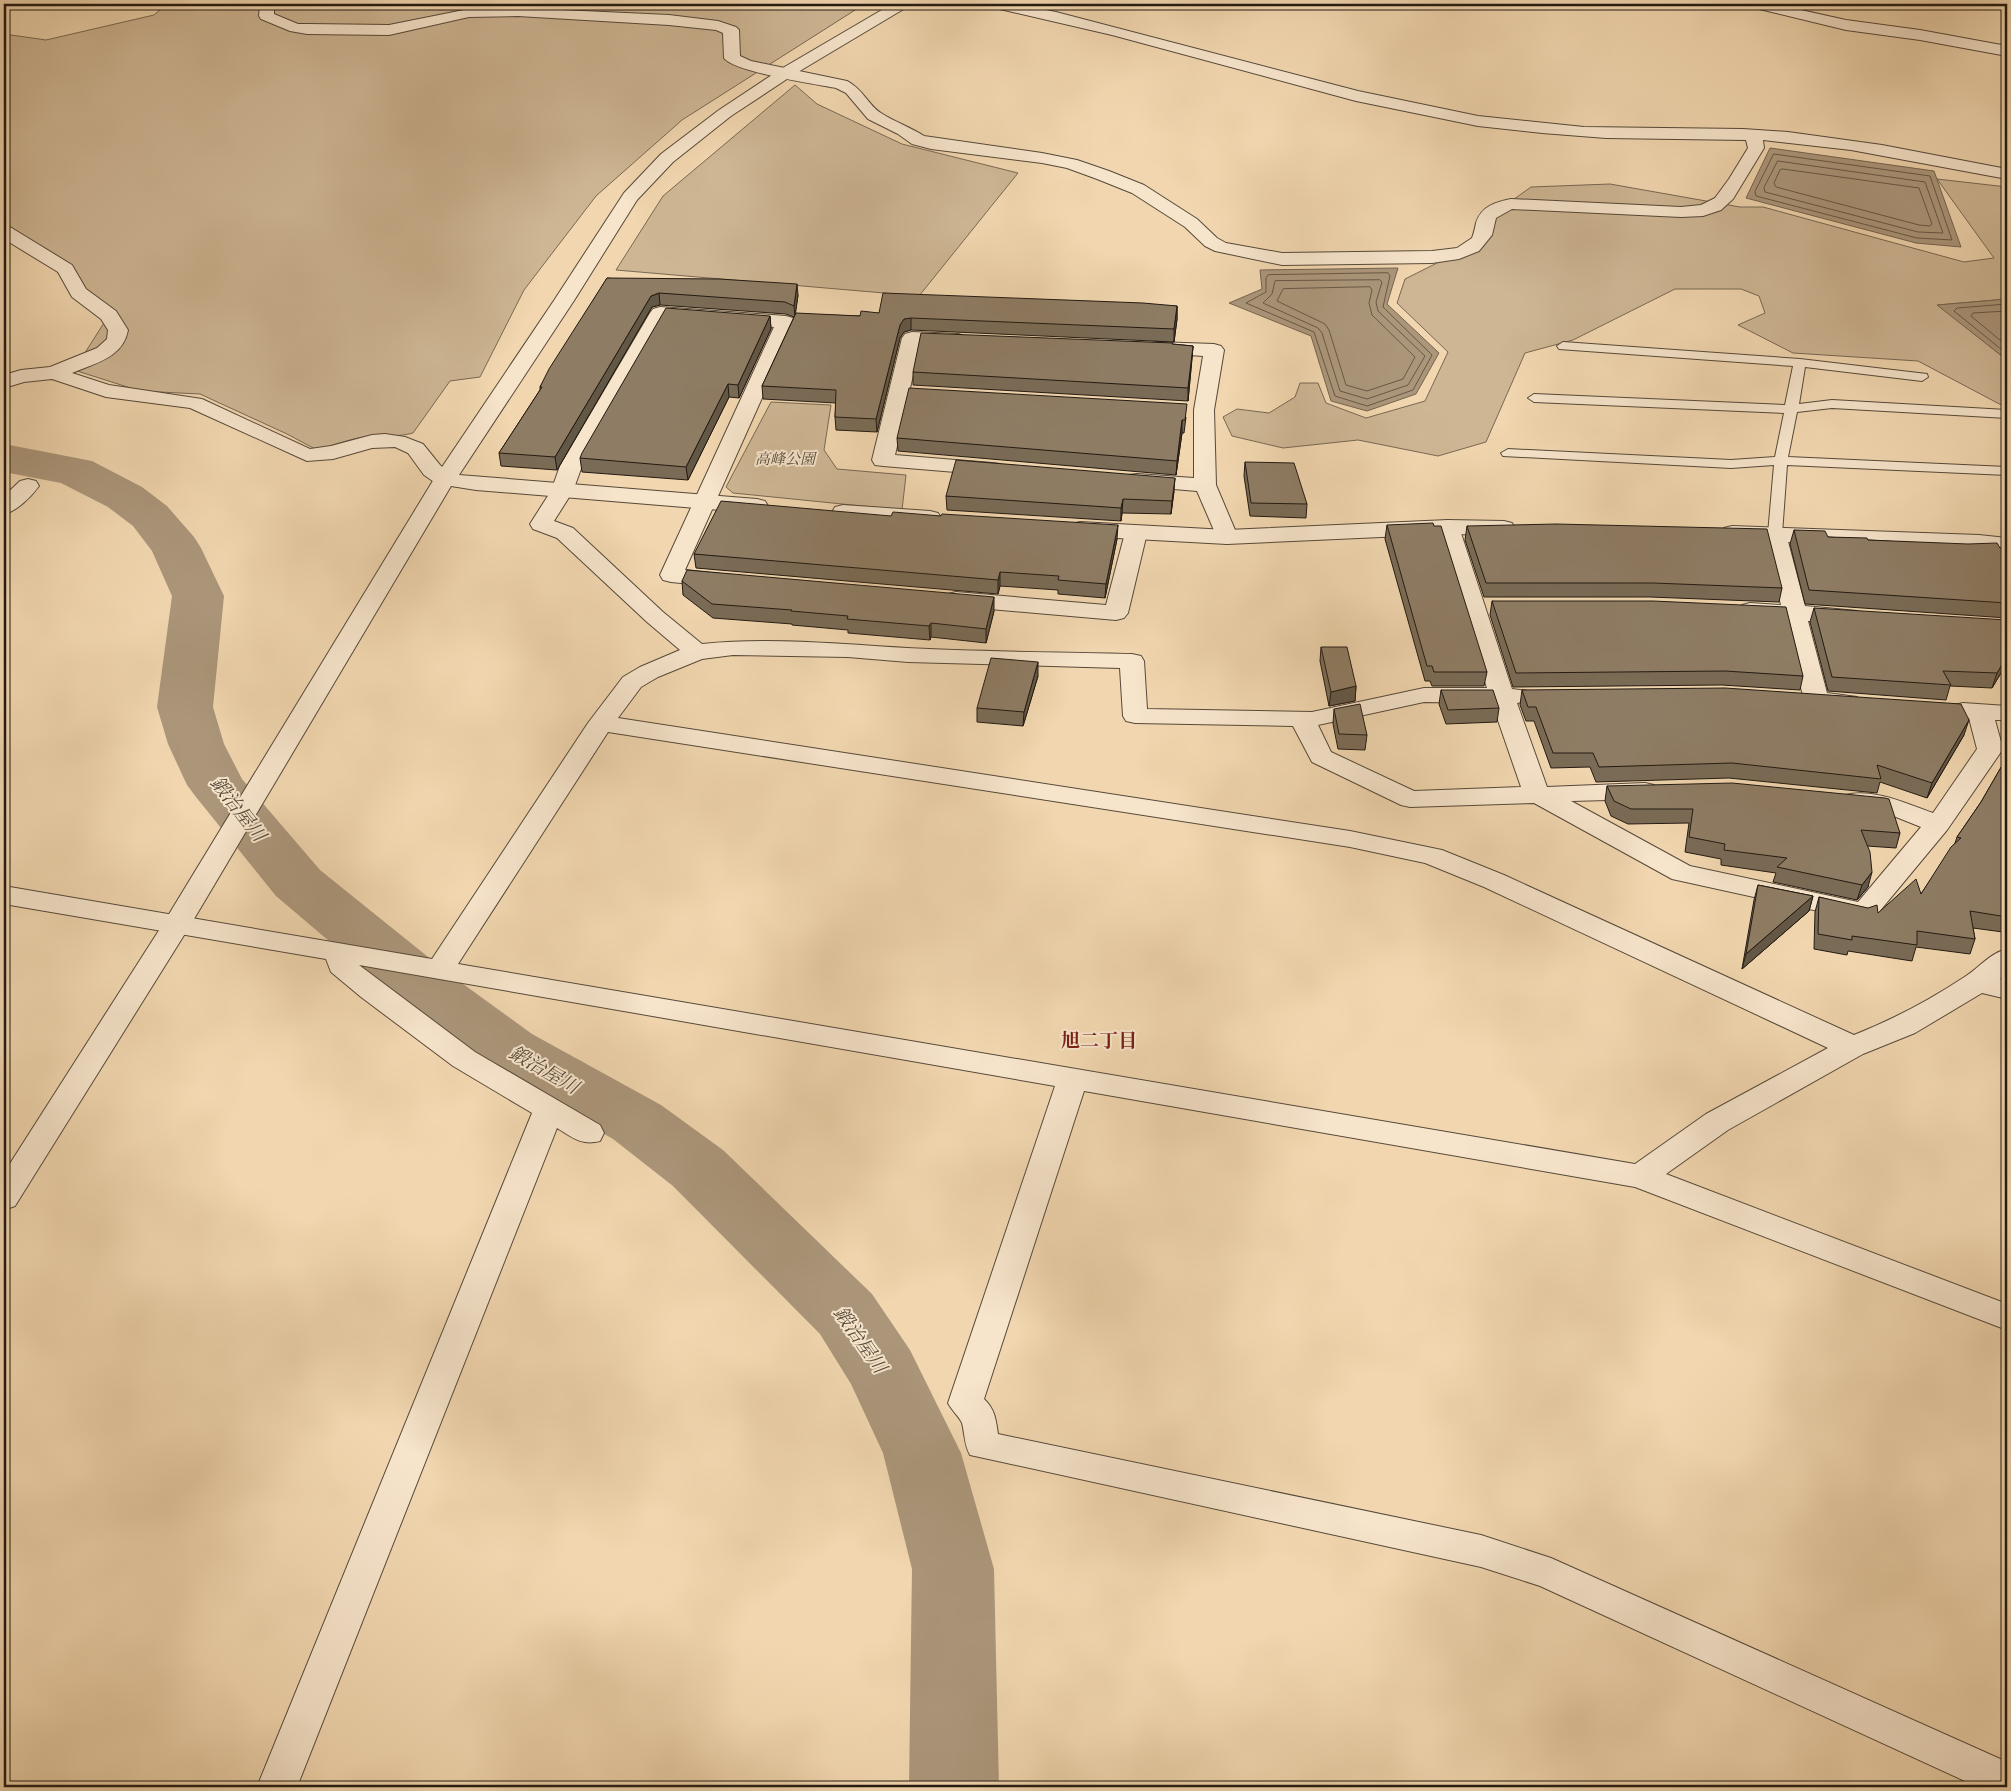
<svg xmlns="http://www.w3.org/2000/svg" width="2011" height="1791" viewBox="0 0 2011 1791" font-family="Cardo,'Noto Serif JP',serif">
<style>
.green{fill:#ceb694;stroke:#786853}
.water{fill:#ab967a;stroke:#756450}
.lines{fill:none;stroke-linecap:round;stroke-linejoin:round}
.shore{stroke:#675846;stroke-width:1}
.river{fill:#ab967a;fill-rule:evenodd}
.service-casing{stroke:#564939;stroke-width:2}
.minor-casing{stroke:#564939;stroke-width:2}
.tertiary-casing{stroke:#564939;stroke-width:2}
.service{fill:#f6e4cb;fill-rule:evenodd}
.minor{fill:#f6e4cb;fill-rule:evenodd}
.tertiary{fill:#f6e4cb;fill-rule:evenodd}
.wall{fill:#7a6b56;stroke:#231a12}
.shaded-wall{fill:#635746;stroke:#231a12}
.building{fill:#8e7c64;stroke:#231a12}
.labels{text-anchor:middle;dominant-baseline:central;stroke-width:4;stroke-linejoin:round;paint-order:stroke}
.far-park-label{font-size:15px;font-style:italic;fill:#564939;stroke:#f6e4cb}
.water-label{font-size:19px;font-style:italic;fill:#594c3c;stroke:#f6e4cb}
.neighbourhood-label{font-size:19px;font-weight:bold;fill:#7a1f14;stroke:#f6e4cb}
</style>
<rect width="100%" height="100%" fill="#f1d6af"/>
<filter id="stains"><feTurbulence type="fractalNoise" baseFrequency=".004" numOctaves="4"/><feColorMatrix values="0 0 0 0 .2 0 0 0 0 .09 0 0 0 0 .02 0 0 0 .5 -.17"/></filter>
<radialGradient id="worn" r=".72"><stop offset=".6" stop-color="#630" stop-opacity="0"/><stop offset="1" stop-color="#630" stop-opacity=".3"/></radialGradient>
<path class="green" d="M167 4H858L863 5 682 120 596 196 524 290 480 377 450 381 413 433C399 437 385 435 370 436 352 438 334 445 317 450L287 434 200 394 140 391 74 370 109 315 22 243 4 232V34L46 40 154 15Z
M795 85 817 104 902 144 1018 173 919 296 616 270 663 196Z
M1937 179 2007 187V299L1938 305 2007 360V408L1918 361 1793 353 1738 325 1765 313 1759 296 1741 289H1675L1573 340 1525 353 1486 442 1438 456 1358 440 1283 448 1232 436 1223 417 1237 409 1269 413 1295 397 1300 383H1318L1326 403 1366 418 1425 401 1448 352 1397 303 1405 279 1443 260 1480 247 1496 212 1531 187 1610 184 1740 207H1763L1964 262 1994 258Z
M771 402 831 405 824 450 837 469 906 475 902 510 733 493 726 487Z"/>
<path class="water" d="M1770 148 1934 171 1961 247 1916 243 1746 198Z
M1398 268 1387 304 1439 353 1416 394 1367 411 1331 401 1311 336 1229 303 1262 289 1260 270Z
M2007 299V360L1937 305Z"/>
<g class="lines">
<path class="shore" d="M1774 154 1930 176 1952 240 1917 238 1756 196 1755 192Z
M1778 161 1925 182 1943 233 1918 232 1765 192 1764 188Z
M1783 169 1919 188 1932 224 1930 226 1919 225 1776 187 1774 183 1780 170Z
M1388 273 1390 276 1383 307 1432 355 1413 390 1367 406 1335 396 1314 332 1246 303 1266 292V278L1268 275Z
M1380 280 1382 282 1376 302 1378 311 1425 356 1408 385 1367 399 1340 391 1322 333 1318 328 1263 303 1272 294 1275 281Z
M1370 287 1372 290 1369 303 1372 315 1415 357 1403 379 1367 391 1346 385 1329 330 1325 324 1277 301 1283 289Z
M2007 304 1957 308 1954 311 2007 354
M2007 311 1973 313 1971 316 2007 346"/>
<path class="river" d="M4 444 92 461 142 487 167 506 194 537 201 548 224 596 213 707 224 744 242 779 320 870 448 973 532 1034 661 1105 723 1150 872 1294 910 1350 961 1453 994 1569 999 1787H909L912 1569 883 1453 851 1384 820 1334 673 1186 613 1139 486 1066 402 1003 276 896 196 797 187 785 168 744 157 707 172 596 152 551 133 526 108 507 61 483 4 472Z"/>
<g class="service-casing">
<path id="service" d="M1563 342 1800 359 1927 374 1928 377 1922 381 1805 367 1799 404 1832 400 2007 410V418L1832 408 1797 412 1788 457 2007 467V475L1787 465 1782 534 1780 537H1770L1768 534 1774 465 1731 468 1503 456 1501 453 1508 449 1731 460 1775 457 1784 413 1534 402 1528 398 1534 394 1785 405 1793 366 1559 349 1557 346Z"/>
</g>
<g class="minor-casing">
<path id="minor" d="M260 4H274V14L298 24H307L389 25 469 9 518 8 669 15 718 21 736 27 739 30 740 56 751 61 847 81C864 90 868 105 881 113 895 122 910 127 924 136L1042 153 1077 160 1109 171 1144 185 1197 219 1217 238 1226 243 1282 253 1432 251 1457 248 1472 238C1474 233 1475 228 1476 223 1481 206 1496 202 1511 199L1681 207 1701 205 1715 198 1729 179 1748 148 1746 140 1606 138 1542 133 1478 126 1356 101 1112 35 991 7 989 4H1016L1056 12 1358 91 1478 116 1584 127 1743 129 1788 132 1882 145 2007 169V179L1851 150 1763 140 1764 148 1733 199 1721 210 1703 216 1681 217 1512 209 1496 218 1492 235 1479 251 1459 259 1432 263 1282 265 1215 251 1205 246 1185 227 1132 193 1097 179 1067 168 1042 163 931 149 912 144 898 134 868 119 846 93 836 88C815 84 734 72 724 58L723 33 716 30 669 25 518 16 469 17 389 35 307 34 290 31 261 19 259 16Z
M1749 4H1774L1846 20 1920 30 2007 46V56L1920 40 1846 30 1751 7Z
M4 226 10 227 72 265 86 289 116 311 128 330C123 358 95 363 72 373L109 385 202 399 310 449 331 446 372 435 385 434 405 437 423 444 440 465 456 479 453 484 445 485 437 484 424 475 408 453 395 447 372 448 333 459 307 461 190 408 106 397 52 379 24 382 4 388V375L21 370 50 367 97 348 107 339 108 330 101 319 72 297 58 272 4 239Z
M660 307 786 316 793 318 796 322 685 570 729 575 733 580 729 585 721 587 671 582 663 580 660 575 774 327 666 319 582 466 573 491 554 521 573 528 663 612 702 644C770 637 839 644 907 648 982 652 1057 652 1132 654L1141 656 1144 661 1147 709 1312 712 1424 688H1487L1437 527 1440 522 1448 520 1456 522 1459 527 1512 689 1528 691 1531 696 1528 701 1517 703 1547 787 1645 783 1654 785 1658 791 1654 797 1645 799 1571 801 1690 866 1858 902 1921 827 1881 811 1845 807 1841 801 1845 795C1874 788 1905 803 1933 813L1977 749 1969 718 1954 715 1951 710 1954 705 1963 703 2007 706V720H1995L2003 749 1947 830 1874 918 1864 921 1672 879 1534 803 1410 807 1401 805 1312 762 1293 726 1135 723 1126 721 1123 716 1120 668 908 662 848 657 733 655 702 659 658 677 641 687 618 718 1350 831 1442 850 1504 875 1854 1035C1894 1019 1930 1000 1966 976 1980 967 1990 953 2007 949V973L2000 979 2007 981V999L1982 993 1915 1033 1863 1054 1728 1130 1666 1174 2007 1304V1330L1635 1187 1084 1091 984 1399C995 1409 996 1420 998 1434L1481 1535 1551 1558 2007 1762V1787H1978L1540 1586 1481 1567 970 1455C964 1444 965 1435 962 1423 960 1418 951 1409 948 1403L1055 1086 359 965 475 1052 600 1125 604 1133 600 1141C581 1146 572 1137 557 1128L297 1787H257L532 1113 453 1066 361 997 331 972 326 959 4 904V886L432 959 588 723 623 677 640 667 680 650 647 622 557 538 533 529 530 524 551 491 560 466 650 313 653 309ZM1424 702 1492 703 1521 787 1414 791 1331 752 1318 725ZM608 732 1350 847 1425 863 1484 887 1828 1048 1706 1114 1635 1164 458 964Z
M912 332 958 334 965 336 968 340 965 344 958 346 920 344 895 455 992 463 1000 464 1003 469 1000 474 992 475 883 466 875 465 872 460 902 338 905 334Z
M1156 342 1214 344 1221 346 1224 350 1214 410 1216 485 1238 537 1235 542 1227 544 1219 542 1197 491 1137 486 1129 485 1126 480 1129 475 1137 474 1194 478V410L1203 356 1149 352 1146 348 1149 344Z
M28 479 36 481 39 486C31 497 17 511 4 514V496L20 481Z
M1136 526 1144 528 1147 533 1128 613 1124 618 1116 620 956 606 948 604 944 599 948 594 956 592 1106 605 1125 533 1128 528Z
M1775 527 1783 529 1786 534 1805 606 1857 611 1861 616 1857 621 1849 623 1808 621 1827 693 1857 697 1860 702 1857 707 1848 709 1807 705 1804 700 1784 619 1742 615 1738 610 1742 605 1750 603 1781 605 1764 534 1767 529Z"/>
</g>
<g class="tertiary-casing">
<path id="tertiary" d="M892 4H909L907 7 793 75 731 116 673 162 637 200 575 299 459 475 757 499 765 501 768 506 765 511 757 513 476 490 451 486 191 924 15 1206 4 1210V1173L163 924 434 479 555 299 624 193 661 154 719 110 781 69Z
M843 505 930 511 938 513 941 518 938 523 930 525 835 517 832 512 835 507Z
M1448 520 1504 521 1512 523 1515 528 1512 533 1504 535 1448 534 1227 544 1080 536 1072 534 1069 529 1072 524 1080 522 1227 530Z
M1732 526 1979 535 2007 538V552L1979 549 1732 540 1724 538 1721 533 1724 528Z"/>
</g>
<use href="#service" class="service"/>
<use href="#minor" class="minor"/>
<use href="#tertiary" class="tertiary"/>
</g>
<path class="wall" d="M607 278 798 295 795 314 860 316 879 313 1177 306V319L1174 342 911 330 904 332 900 338 877 432 836 430 835 417 836 403 763 399 762 386 794 317 786 314 660 305 652 307 557 470 501 466 499 453 540 390V387Z
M770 316 771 329 739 398 729 397 688 480 582 472 580 458Z
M1172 344 1193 346 1188 401 913 385V372Z
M1186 417 1184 433H1182L1176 475 898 451 897 438Z
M1245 462 1307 504 1306 518 1250 516 1244 476Z
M1174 491 1171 514 1122 513 1121 521 947 510 946 496Z
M1387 525 1487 672 1484 686H1432L1430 681H1425L1385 539Z
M1467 526 1782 588 1779 602 1650 597H1484L1465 540Z
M1794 530 1828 537 1868 540 2007 548V618L1805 604 1790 544Z
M1117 539 1105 598 1058 594V590L1000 586 998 594 696 568 694 554Z
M682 581 994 611 986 643 931 637 930 640 848 633V630L792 625V624L713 618 683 595Z
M1492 601 1803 676 1800 690 1722 685 1513 687 1490 615Z
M1814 608 2007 663 1992 688 1950 686 1946 700 1828 691 1810 622Z
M1321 647 1356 686 1355 701 1329 706 1320 661Z
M1038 676 1023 726 977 722V708Z
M1441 690 1499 708 1497 722 1446 724 1439 704Z
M1522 690 1964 735 1927 798 1880 782 1877 793 1729 778 1596 782 1590 767 1551 768 1534 721H1526L1520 705Z
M1334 709 1367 735 1365 750 1338 749 1333 724Z
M2007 757V897H2006L2007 919 2003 932 1973 928 1975 939 1970 954 1916 947 1912 961 1848 951 1847 955 1814 949 1815 912 1819 897 1878 913 1921 894 1955 843 1957 837 1981 802Z
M1607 786 1900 833 1896 848 1867 846 1868 887 1857 900 1773 882 1776 873 1721 865V859L1685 852 1689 823 1628 824 1611 816 1605 801Z
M1758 885 1813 896 1809 911 1742 969 1754 900Z"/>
<path class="shaded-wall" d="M797 284 798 295 795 317 794 306Z
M659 293 660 305 652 307 557 470 555 457 651 296Z
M1177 306V319L1174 342V329Z
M770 316 771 329 739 398 738 385Z
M911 318V330L904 332 900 338 877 432 876 419 900 325 904 319Z
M1193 346 1192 359 1188 401V388Z
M728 384 729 397 688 480 686 467Z
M1182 420V433L1176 475 1177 461Z
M1175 478 1174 491 1171 514 1172 501Z
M1123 499 1122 513 1121 521V508Z
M1118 525 1117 539 1105 598 1106 584Z
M1000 572V586L998 594V580Z
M994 597V611L986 643V629Z
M931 623V637L930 640 929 626Z
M2007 656V663L1992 688 1997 673Z
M1038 662V676L1023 726 1024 712Z
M1356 686 1355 701 1329 706 1331 692Z
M1969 720 1964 735 1927 798 1932 783Z
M1872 872 1868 887 1857 900 1862 885Z
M1813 896 1809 911 1742 969 1746 954Z"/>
<path class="building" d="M607 278 719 279 797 284 794 306 785 302 659 293 651 296 555 457 499 453 542 387H540L549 369Z
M883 293 1143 303 1177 306 1174 329 911 318 904 319 900 325 876 419 835 417 836 390 762 386 796 313 860 316 861 311 879 313Z
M666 308 770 316 738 385 728 384 686 467 580 458 582 453Z
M921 333 1173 343 1172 344 1193 346 1188 388 913 372Z
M909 388 1187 404 1185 420H1182L1177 461 897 438Z
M956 460 1175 478 1172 501 1123 499 1121 508 946 496Z
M1245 462 1294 463 1307 504 1251 503Z
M721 501 891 516 893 512 941 516 942 514 1118 525 1106 584 1058 580 1059 576 1000 572 998 580 694 554Z
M1433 523 1434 526H1441L1487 672H1434L1432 666H1427L1387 525Z
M1556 524 1767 529 1782 588 1653 583H1486L1467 526Z
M1794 530 1825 531 1828 537 1867 538 1868 540 1968 544 1997 543 2000 548H2007V603L1809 590Z
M687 570 994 597 986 629 931 623 929 626 847 619 848 616 791 611 792 610 712 604 682 581Z
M1492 601H1653L1786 607 1803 676 1725 671 1516 673Z
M1814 608 2007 620V656L1997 673 1943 671 1951 685 1832 677Z
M1321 647H1347L1356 686 1331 692Z
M991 658 1038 662 1024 712 977 708Z
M1725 688 1961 704 1969 720 1932 783 1877 765 1881 779 1732 763 1599 767 1593 753H1553L1536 707H1528L1522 690Z
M1441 690H1493L1499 708 1448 710Z
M1360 704 1367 735 1339 734 1334 709Z
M2007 757V881L2004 880 2007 917 1970 911 1975 939 1917 931V945L1852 936V940L1818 934 1819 897 1868 908 1877 905 1878 913 1916 879 1921 894 1951 847 1961 838 1957 837 1981 802Z
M1732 783 1885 798 1889 799 1900 833 1861 830 1870 852 1872 872 1862 885 1777 867 1787 858 1724 850 1725 844 1689 837 1693 809H1631L1614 801 1607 786Z
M1758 885 1813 896 1746 954Z"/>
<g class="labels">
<g class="far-park-label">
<text x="785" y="459">高峰公園</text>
</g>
<g class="water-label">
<text transform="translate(238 809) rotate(52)">鍛治屋川</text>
<text transform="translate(544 1070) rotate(30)">鍛治屋川</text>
<text transform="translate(860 1340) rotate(55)">鍛治屋川</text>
</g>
<g class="neighbourhood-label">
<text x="1099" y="1041">旭二丁目</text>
</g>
</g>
<rect width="2011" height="1791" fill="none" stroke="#f1d6af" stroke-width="20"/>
<rect x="5" y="5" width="2001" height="1781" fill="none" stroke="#231a12" stroke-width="2.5"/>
<rect x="10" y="10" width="1991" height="1771" fill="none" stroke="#231a12"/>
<rect width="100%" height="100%" filter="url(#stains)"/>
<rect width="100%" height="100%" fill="url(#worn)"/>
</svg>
